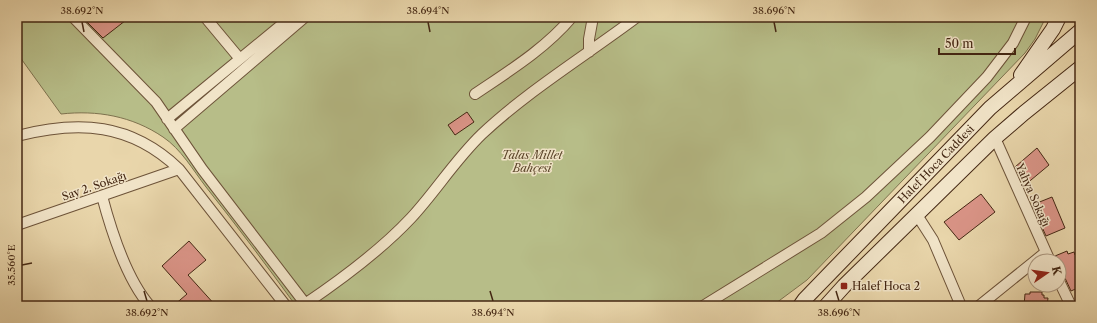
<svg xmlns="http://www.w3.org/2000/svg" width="1097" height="323" viewBox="0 0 1097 323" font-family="'Libre Caslon Text',serif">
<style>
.green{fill:#b7bd88;stroke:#7e724e}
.building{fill:#da9487;stroke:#442713}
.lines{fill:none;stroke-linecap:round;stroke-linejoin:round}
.street-casing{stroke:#6d5339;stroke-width:12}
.secondary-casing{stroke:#442713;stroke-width:16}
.street{stroke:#f1e4c8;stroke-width:10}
.secondary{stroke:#f1e4c8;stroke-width:14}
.ticks{fill:none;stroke:#442713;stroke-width:1.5}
.poi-dot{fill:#8f2418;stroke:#f1e4c8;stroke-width:1.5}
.labels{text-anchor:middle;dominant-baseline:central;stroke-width:3;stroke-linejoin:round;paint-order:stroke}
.park-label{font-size:11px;font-style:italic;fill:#5b452a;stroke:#f1e4c8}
.street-label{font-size:11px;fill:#442713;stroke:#f1e4c8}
.poi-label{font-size:11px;fill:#442713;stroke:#f1e4c8;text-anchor:start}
.neatline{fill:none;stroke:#442713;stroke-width:1.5}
.ticks-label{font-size:10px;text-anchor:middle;fill:#442713}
</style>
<rect width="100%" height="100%" fill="#e9d6ab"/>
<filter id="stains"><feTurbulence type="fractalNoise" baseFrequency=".005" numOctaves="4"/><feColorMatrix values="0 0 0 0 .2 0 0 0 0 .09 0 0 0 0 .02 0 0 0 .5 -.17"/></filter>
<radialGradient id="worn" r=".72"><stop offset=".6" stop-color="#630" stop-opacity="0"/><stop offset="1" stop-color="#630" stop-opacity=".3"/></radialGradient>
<path class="green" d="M17 17H1046L1035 39 1025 53 807 280 772 306H296C267 266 237 226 206 187 193 170 181 149 163 137 132 116 97 110 61 114L17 53Z"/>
<path class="building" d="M82 17H130L103 38Z
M467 112 474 122 455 135 448 125Z
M1037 148 1049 165 1025 185 1021 179 1015 167Z
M981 194 995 212 959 240 944 222Z
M1052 197 1065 228 1046 236 1032 205Z
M189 241 206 260 188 275 216 306H173L187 294 162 266Z
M1067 251 1068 254 1074 252 1075 255 1080 253V287L1071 291 1065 278 1061 275 1059 271V261H1056L1055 256Z
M1030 292H1042V295H1044V298H1048L1047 306H1024L1025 294H1030Z"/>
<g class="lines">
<g class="street-casing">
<path id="street" d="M73 17 156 102 202 169 307 306
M205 17 240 59
M589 52V39L593 17
M475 94C509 71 545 49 572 17
M167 119 291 17
M174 129 305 17
M17 136C79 120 131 123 179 169L286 306
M995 138 1050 261
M102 196C111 230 127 280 150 306
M917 215 933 240 961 306
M17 225 179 169
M1059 281 1071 306
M305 304C342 279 380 251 411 218 436 191 455 160 482 134 529 90 585 56 637 17
M703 306 821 233 866 197 930 137 987 77 1013 43 1026 17
M979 306 1046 252"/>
</g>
<g class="secondary-casing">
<path id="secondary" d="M1021 75 1053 29 1059 17
M800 306 805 299 990 108 1080 31
M826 306 844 286 995 138 1024 113 1080 68"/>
</g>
<use href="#street" class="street"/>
<use href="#secondary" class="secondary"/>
</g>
<path class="ticks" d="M82 22 84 32M428 22 430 32M774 22 776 32M22 265 32 263M144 291 147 301M490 291 493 301M836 291 839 301"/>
<rect class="poi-dot" x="840" y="282" width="8" height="8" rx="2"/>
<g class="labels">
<g class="park-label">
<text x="532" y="155">Talas Millet<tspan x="532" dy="13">Bahçesi</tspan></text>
</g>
<g class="street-label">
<text transform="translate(936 164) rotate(-46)">Halef Hoca Caddesi</text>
<text transform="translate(94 186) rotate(-19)">Say 2. Sokağı</text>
<text transform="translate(1033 195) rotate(66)">Yahya Sokağı</text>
</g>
<g class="poi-label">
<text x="852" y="286">Halef Hoca 2</text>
</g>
</g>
<rect width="1097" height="323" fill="none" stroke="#e9d6ab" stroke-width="44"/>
<g transform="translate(1047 273) rotate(77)"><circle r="19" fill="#f1e4c8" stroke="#ac9880"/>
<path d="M0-3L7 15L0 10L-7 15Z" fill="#8f2418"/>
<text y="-6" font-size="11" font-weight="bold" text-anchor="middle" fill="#442713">K</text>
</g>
<path d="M939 48v6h76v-6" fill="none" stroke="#442713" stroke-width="2"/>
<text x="945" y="48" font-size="12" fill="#442713" stroke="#f1e4c8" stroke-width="3" paint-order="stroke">50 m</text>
<rect x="22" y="22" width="1053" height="279" class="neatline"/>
<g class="ticks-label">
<text x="82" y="14">38.692°N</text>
<text x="428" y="14">38.694°N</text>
<text x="774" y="14">38.696°N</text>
<text transform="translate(11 265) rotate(-90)" y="4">35.560°E</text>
<text x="147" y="316">38.692°N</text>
<text x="493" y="316">38.694°N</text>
<text x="839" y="316">38.696°N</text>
</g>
<rect width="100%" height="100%" filter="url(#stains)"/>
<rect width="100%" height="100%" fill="url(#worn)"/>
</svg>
